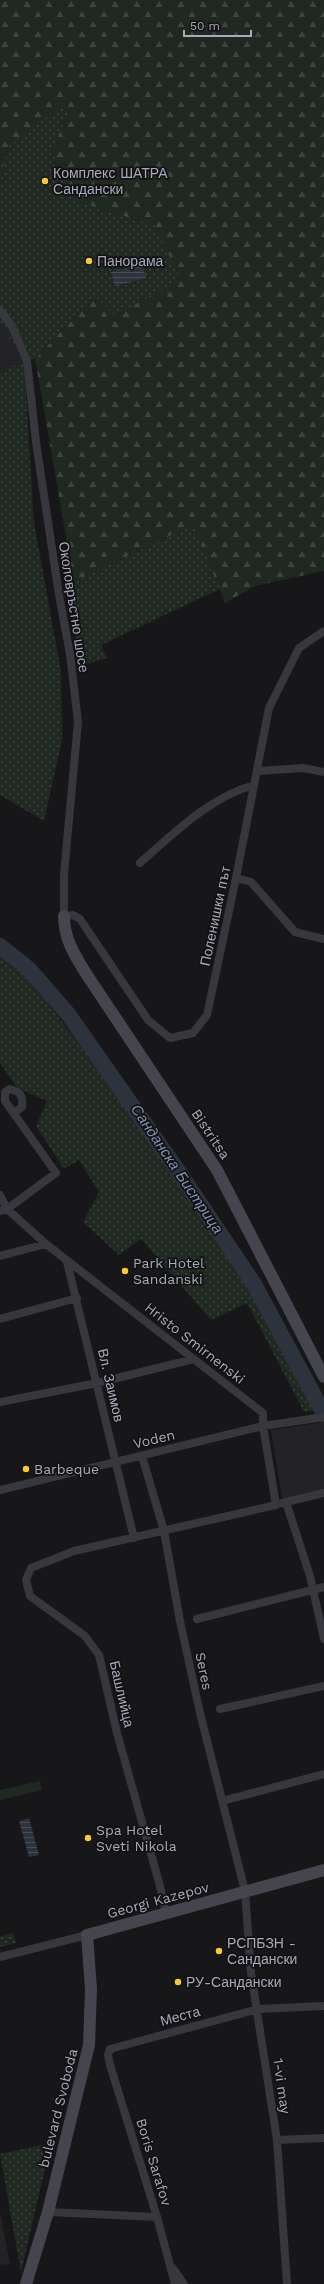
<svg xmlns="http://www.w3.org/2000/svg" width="324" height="2284" viewBox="0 0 324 2284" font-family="'Work Sans',sans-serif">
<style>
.built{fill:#232225}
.green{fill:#202822}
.forest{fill:url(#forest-firs)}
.park{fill:url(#park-dots)}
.water{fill:url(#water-rules)}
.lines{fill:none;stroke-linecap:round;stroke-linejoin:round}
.river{stroke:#2c333d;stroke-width:16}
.street{stroke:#37383d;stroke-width:8}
.secondary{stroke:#45464d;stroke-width:12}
.poi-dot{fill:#f5ca32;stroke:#121113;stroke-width:1.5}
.labels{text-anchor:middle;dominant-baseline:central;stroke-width:3.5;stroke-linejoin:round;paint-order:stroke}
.poi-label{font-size:14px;fill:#a8abb9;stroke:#121113;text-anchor:start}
.street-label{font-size:14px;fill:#a8abb9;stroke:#121113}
.water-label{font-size:15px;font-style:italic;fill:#7f95b4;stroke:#121113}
</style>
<defs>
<pattern id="forest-firs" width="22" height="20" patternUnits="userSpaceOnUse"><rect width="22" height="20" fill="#202822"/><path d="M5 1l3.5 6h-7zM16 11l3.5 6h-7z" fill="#3e4440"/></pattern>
<pattern id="park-dots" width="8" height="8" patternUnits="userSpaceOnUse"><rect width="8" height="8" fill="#202822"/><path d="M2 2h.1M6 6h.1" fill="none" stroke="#3e4440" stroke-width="1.8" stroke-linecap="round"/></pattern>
<pattern id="water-rules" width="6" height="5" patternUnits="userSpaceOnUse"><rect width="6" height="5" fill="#2c333d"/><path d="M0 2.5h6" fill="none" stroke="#484e57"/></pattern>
</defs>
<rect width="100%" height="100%" fill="#171618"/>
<path class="built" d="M0 317 24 360 0 373Z
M324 1422V1496L282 1499 271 1430Z
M0 2211 10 2264 0 2265Z"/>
<path class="green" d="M40 1781 42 1790 0 1800V1790Z"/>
<path class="forest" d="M0 0H324V571L255 586 225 603 193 525 74 582 35 359 95 295 154 225 81 203 51 151 69 112 8 147 0 182Z"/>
<path class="park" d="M64 104 69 112 51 151 81 203 154 225 181 280 115 315 95 295 35 359 24 360 34 522 61 672 62 740 44 821 0 795V373L24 360 0 322V182L8 147Z
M193 525 220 589 101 645 107 658 80 666 69 601 74 582Z
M0 956 23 971 152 1139 257 1297 318 1410 304 1412 247 1303 211 1320 141 1239 119 1255 83 1222 99 1192 79 1160 64 1169 36 1126 47 1101 17 1088 0 1063Z
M13 1933 16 1943 0 1947V1937Z
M51 2143 21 2272 0 2154Z"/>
<path class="water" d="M142 264 146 278 115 286 111 272Z
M29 1818 39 1855 29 1857 19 1821Z"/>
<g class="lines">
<path class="river" d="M0 946 29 969 68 1014 178 1171 254 1284 324 1414"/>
<path class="street" d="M0 310 12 326 27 361 36 442 59 595 70 654 78 722 64 874V916L73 915 80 919 148 1020 170 1038 193 1033 207 1015 236 878 269 708 299 648 324 631
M257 771 303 768 324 772
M140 863C174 833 210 797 254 785
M236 878 251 882 295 932 324 939
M0 1195 7 1209 46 1244 263 1413V1426L276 1505 74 1551 31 1568 26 1580 30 1596 85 1636 99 1655 117 1733 160 1886 166 1913
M0 1211 7 1209 56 1173 5 1101V1092L10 1089C21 1092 23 1096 22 1107L14 1113
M0 1256 46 1244
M67 1262 134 1538
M0 1319 77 1298
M0 1402 97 1383 194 1359
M142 1456 164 1531 180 1621 200 1713 245 1891 251 1973 277 2140 287 2284
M0 1490 263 1426 324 1417
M286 1502 310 1576 324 1639
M282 1503 324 1493
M197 1619 324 1587
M220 1709 324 1686
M222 1801 324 1774
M0 1957 87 1935
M277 2140 324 2138
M48 2212 157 2217
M172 2267 184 2284
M175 2284 157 2217 110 2065 108 2055 110 2049 258 2009 324 2006"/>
<path class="secondary" d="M64 916C64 939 75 956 87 975L217 1170 324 1377
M26 2284 48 2212 89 2045 91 1989 87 1935 324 1870"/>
</g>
<g class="poi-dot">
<circle cx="45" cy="181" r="4"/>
<circle cx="89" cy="261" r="4"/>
<circle cx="125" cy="1271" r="4"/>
<circle cx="26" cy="1469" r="4"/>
<circle cx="88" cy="1838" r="4"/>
<circle cx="219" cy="1951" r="4"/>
<circle cx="178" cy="1982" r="4"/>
</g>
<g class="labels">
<g class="poi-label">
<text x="53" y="173">Комплекс ШАТРА<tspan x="53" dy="16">Сандански</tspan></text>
<text x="97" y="261">Панорама</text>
<text x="133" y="1263">Park Hotel<tspan x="133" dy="16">Sandanski</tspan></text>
<text x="34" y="1469">Barbeque</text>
<text x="96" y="1830">Spa Hotel<tspan x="96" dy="16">Sveti Nikola</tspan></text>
<text x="227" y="1943">РСПБЗН -<tspan x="227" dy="16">Сандански</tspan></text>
<text x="186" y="1982">РУ-Сандански</text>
</g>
<g class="street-label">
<text transform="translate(74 607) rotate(81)">Околовръстно шосе</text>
<text transform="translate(215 916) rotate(-78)">Поленишки път</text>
<text transform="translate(211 1134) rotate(56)">Bistritsa</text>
<text transform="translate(195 1343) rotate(38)">Hristo Smirnenski</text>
<text transform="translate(111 1385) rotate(77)">Вл. Заимов</text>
<text transform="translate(154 1439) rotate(-13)">Voden</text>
<text transform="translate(204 1671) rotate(78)">Seres</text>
<text transform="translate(122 1694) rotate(77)">Башлийца</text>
<text transform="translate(158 1900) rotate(-15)">Georgi Kazepov</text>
<text transform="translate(180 2016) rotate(-15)">Места</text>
<text transform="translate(282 2086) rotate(82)">1-vi may</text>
<text transform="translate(58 2108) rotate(-76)">bulevard Svoboda</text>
<text transform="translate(154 2162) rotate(73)">Boris Sarafov</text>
</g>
<g class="water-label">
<text transform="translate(177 1169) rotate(56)">Санданска Бистрица</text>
</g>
</g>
<path d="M184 30v6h67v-6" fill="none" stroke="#a8abb9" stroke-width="2"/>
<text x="190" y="30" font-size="12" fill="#a8abb9" stroke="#121113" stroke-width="3" paint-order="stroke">50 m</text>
</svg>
